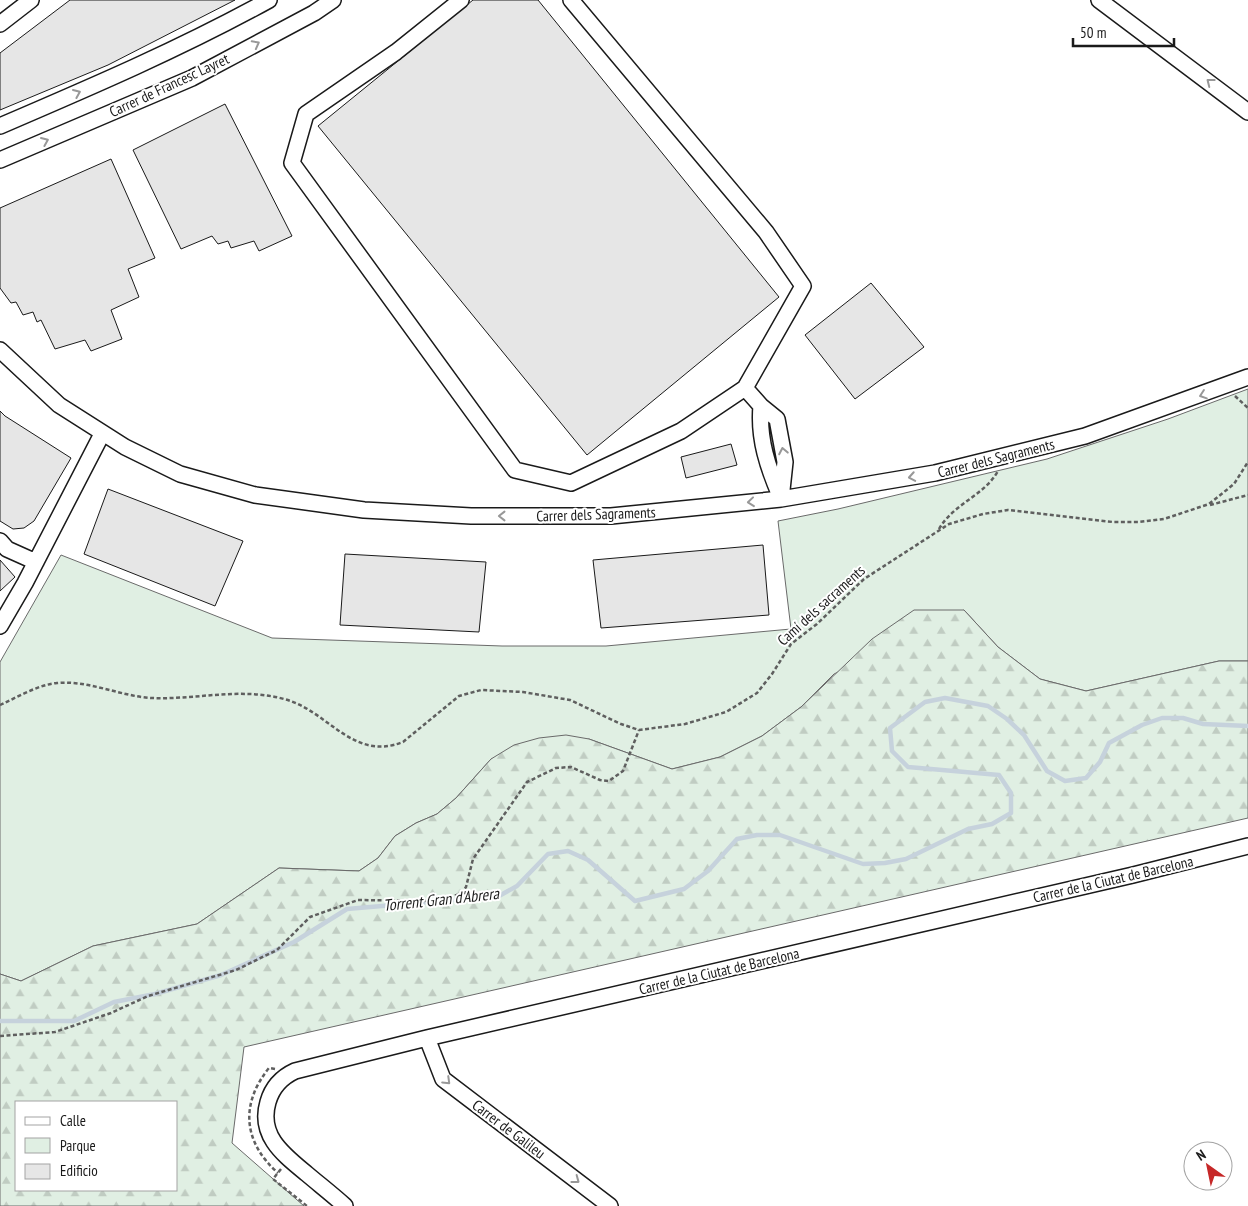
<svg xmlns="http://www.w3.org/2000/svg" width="1248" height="1206" viewBox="0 0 1248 1206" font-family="'PT Sans Narrow',sans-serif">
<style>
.green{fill:#e0efe3;stroke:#6a6a6a}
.forest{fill:url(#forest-firs);stroke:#6a6a6a;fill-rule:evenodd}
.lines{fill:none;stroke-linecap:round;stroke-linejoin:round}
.stream{stroke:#c6d2dc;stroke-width:4.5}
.building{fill:#e6e6e6;stroke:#1a1a1a}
.minor-casing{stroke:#1a1a1a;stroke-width:18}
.path{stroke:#5f5f5f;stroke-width:2.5;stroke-dasharray:4 2.5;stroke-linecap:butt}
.minor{stroke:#fff;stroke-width:15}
.oneway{stroke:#989898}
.labels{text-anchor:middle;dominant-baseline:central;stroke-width:4;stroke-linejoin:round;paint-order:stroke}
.street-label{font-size:15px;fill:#1a1a1a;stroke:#fff}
.water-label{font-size:16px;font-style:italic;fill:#1a1a1a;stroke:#fff}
</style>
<defs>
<pattern id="forest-firs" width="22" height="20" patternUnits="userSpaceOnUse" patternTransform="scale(1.25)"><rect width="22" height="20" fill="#e0efe3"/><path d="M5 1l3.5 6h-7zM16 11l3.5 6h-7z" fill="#c0ccc2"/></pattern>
</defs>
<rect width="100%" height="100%" fill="#fff"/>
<path class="green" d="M1248 389V661H1219L1086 691 1040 679 998 647 964 610 834 674 801 707 762 736 720 757 672 769 589 739 491 759 456 798 437 814 416 823 395 836 378 858 359 871 279 868 197 924 93 946 21 981 0 974V662L61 555 272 638 502 646H606L791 629 778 521 838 509 1047 459 1168 419Z"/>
<path class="forest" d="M914 610H964L998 647 1040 679 1086 691 1219 661H1248V818L244 1047 232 1143 304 1206H0V974L21 981 93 946 197 924 279 868 359 871 378 858 395 836 416 823 437 814 456 798 491 759 514 745 539 738 566 735 589 739 672 769 720 757 762 736 801 707 872 639ZM16 1102H176V1190H16Z"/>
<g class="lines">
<path class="stream" d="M0 1021H74L114 1002 155 994 221 975 294 942 347 909 499 896 517 886 548 854 568 851 588 860 635 901 684 889 708 871 737 839 757 835H780L863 864 885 863 906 859 968 829 992 824 1011 813V793L999 775 908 767 892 751 890 728 925 702 945 698 988 706 1007 719 1024 735 1047 771 1065 781 1086 778 1100 762 1109 743 1142 725 1162 718H1183L1203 724 1248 726"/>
</g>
<path class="building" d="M70 0H235L108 65 0 110V53Z
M473 0H538L779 297 587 455 318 126Z
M225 104 292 236 259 251 254 241 231 248 228 241 218 244 212 236 181 249 133 150Z
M111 159 155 258 128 269 139 297 111 310 122 339 91 351 85 340 55 349 41 320 37 322 33 312 23 315 16 302 11 303 0 288V208Z
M871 283 924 347 855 399 805 335Z
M0 411 5 416 71 458 34 521 24 528 13 529 0 521Z
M731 444 737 465 686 478 681 457Z
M108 489 243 541 215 606 84 554Z
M763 545 769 615 601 628 593 560Z
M345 554 486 562 479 632 340 625Z
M0 560 15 577 0 591Z"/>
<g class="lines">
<g class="minor-casing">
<path id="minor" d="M461 0 396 52 306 114 292 163 515 470 571 483 681 431 745 388 803 286 766 232 571 0
M1099 0 1248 112
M0 24 31 0
M0 126C91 87 182 48 269 0
M0 160 192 78 314 13 333 0
M0 350 59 405 125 447 180 474 255 495 364 510 471 516H611L781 499 935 473 1085 436 1248 377
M745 388 761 406 777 419 785 462 781 499
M761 406C758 439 768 468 781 498
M0 541 7 549 36 562
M0 626 25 583 102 434
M427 1038 443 1079 610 1206
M345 1206C333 1195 320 1185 307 1174 284 1155 258 1136 268 1102 272 1088 282 1077 295 1071L427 1038 1133 875 1248 846"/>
</g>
<path class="path" d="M1235 396 1248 408
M1210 505 1248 495
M939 529C954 503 984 496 998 471
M0 705C18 697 37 685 57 683 88 680 120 696 151 698 195 700 240 687 284 699 328 710 352 762 403 742L459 696 481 690 523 692 570 700 621 724 639 730 685 724 726 712 757 693 772 674 791 644 817 624 864 579 949 524 983 514 1008 510 1113 522H1138L1164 519 1209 504 1234 484 1248 462
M0 1036 55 1032 111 1013 148 996 236 970 277 950 310 917 358 900 433 901 461 894 466 887 473 859 527 782 556 768 571 767 600 780 609 781 623 771 639 730
M275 1069 269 1068C240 1104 243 1142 278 1173
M281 1169 273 1179 307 1206"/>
<use href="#minor" class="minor"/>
</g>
<defs><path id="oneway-chevron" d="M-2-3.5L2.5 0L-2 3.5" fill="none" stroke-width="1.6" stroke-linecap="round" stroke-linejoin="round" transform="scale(1.25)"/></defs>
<g class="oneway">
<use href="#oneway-chevron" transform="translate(256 44) rotate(-28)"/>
<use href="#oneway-chevron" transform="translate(1210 82) rotate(-142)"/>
<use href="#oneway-chevron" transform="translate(77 93) rotate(-23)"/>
<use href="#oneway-chevron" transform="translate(45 141) rotate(-23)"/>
<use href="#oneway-chevron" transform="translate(1203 395) rotate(161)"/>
<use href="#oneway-chevron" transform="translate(783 451) rotate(-101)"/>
<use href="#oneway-chevron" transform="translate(912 477) rotate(170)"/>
<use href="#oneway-chevron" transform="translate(751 502) rotate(174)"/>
<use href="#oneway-chevron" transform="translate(502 516) rotate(180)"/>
<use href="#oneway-chevron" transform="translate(447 1081) rotate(44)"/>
<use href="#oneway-chevron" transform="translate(576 1180) rotate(37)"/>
</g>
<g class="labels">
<g class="street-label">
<text transform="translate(169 85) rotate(-25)">Carrer de Francesc Layret</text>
<text transform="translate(996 458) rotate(-14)">Carrer dels Sagraments</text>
<text transform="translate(596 514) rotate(-2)">Carrer dels Sagraments</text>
<text transform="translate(821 605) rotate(-42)">Camí dels sacraments</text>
<text transform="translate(1113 879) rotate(-13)">Carrer de la Ciutat de Barcelona</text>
<text transform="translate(719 971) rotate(-13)">Carrer de la Ciutat de Barcelona</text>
<text transform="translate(509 1129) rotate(37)">Carrer de Galileu</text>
</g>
<g class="water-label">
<text transform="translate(441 899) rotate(-6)">Torrent Gran d'Abrera</text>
</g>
</g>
<rect x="15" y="1101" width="162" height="90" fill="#ffffff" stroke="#a3a3a3"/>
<rect x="25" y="1117" width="25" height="8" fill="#ffffff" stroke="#a3a3a3"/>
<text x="60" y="1126" font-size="15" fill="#1a1a1a">Calle</text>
<rect x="25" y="1138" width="25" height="15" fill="#e0efe3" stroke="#a3a3a3"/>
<text x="60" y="1151" font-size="15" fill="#1a1a1a">Parque</text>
<rect x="25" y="1164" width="25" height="15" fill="#e6e6e6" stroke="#a3a3a3"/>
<text x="60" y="1176" font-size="15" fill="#1a1a1a">Edificio</text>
<g transform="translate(1208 1166) rotate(327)"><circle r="24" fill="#ffffff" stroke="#a3a3a3"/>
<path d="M0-4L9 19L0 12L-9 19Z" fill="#c62828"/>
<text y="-8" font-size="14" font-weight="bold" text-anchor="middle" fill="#1a1a1a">N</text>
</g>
<path d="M1073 38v8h101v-8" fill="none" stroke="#1a1a1a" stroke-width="2.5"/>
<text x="1080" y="38" font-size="15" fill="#1a1a1a" stroke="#ffffff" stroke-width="4" paint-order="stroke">50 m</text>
</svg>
